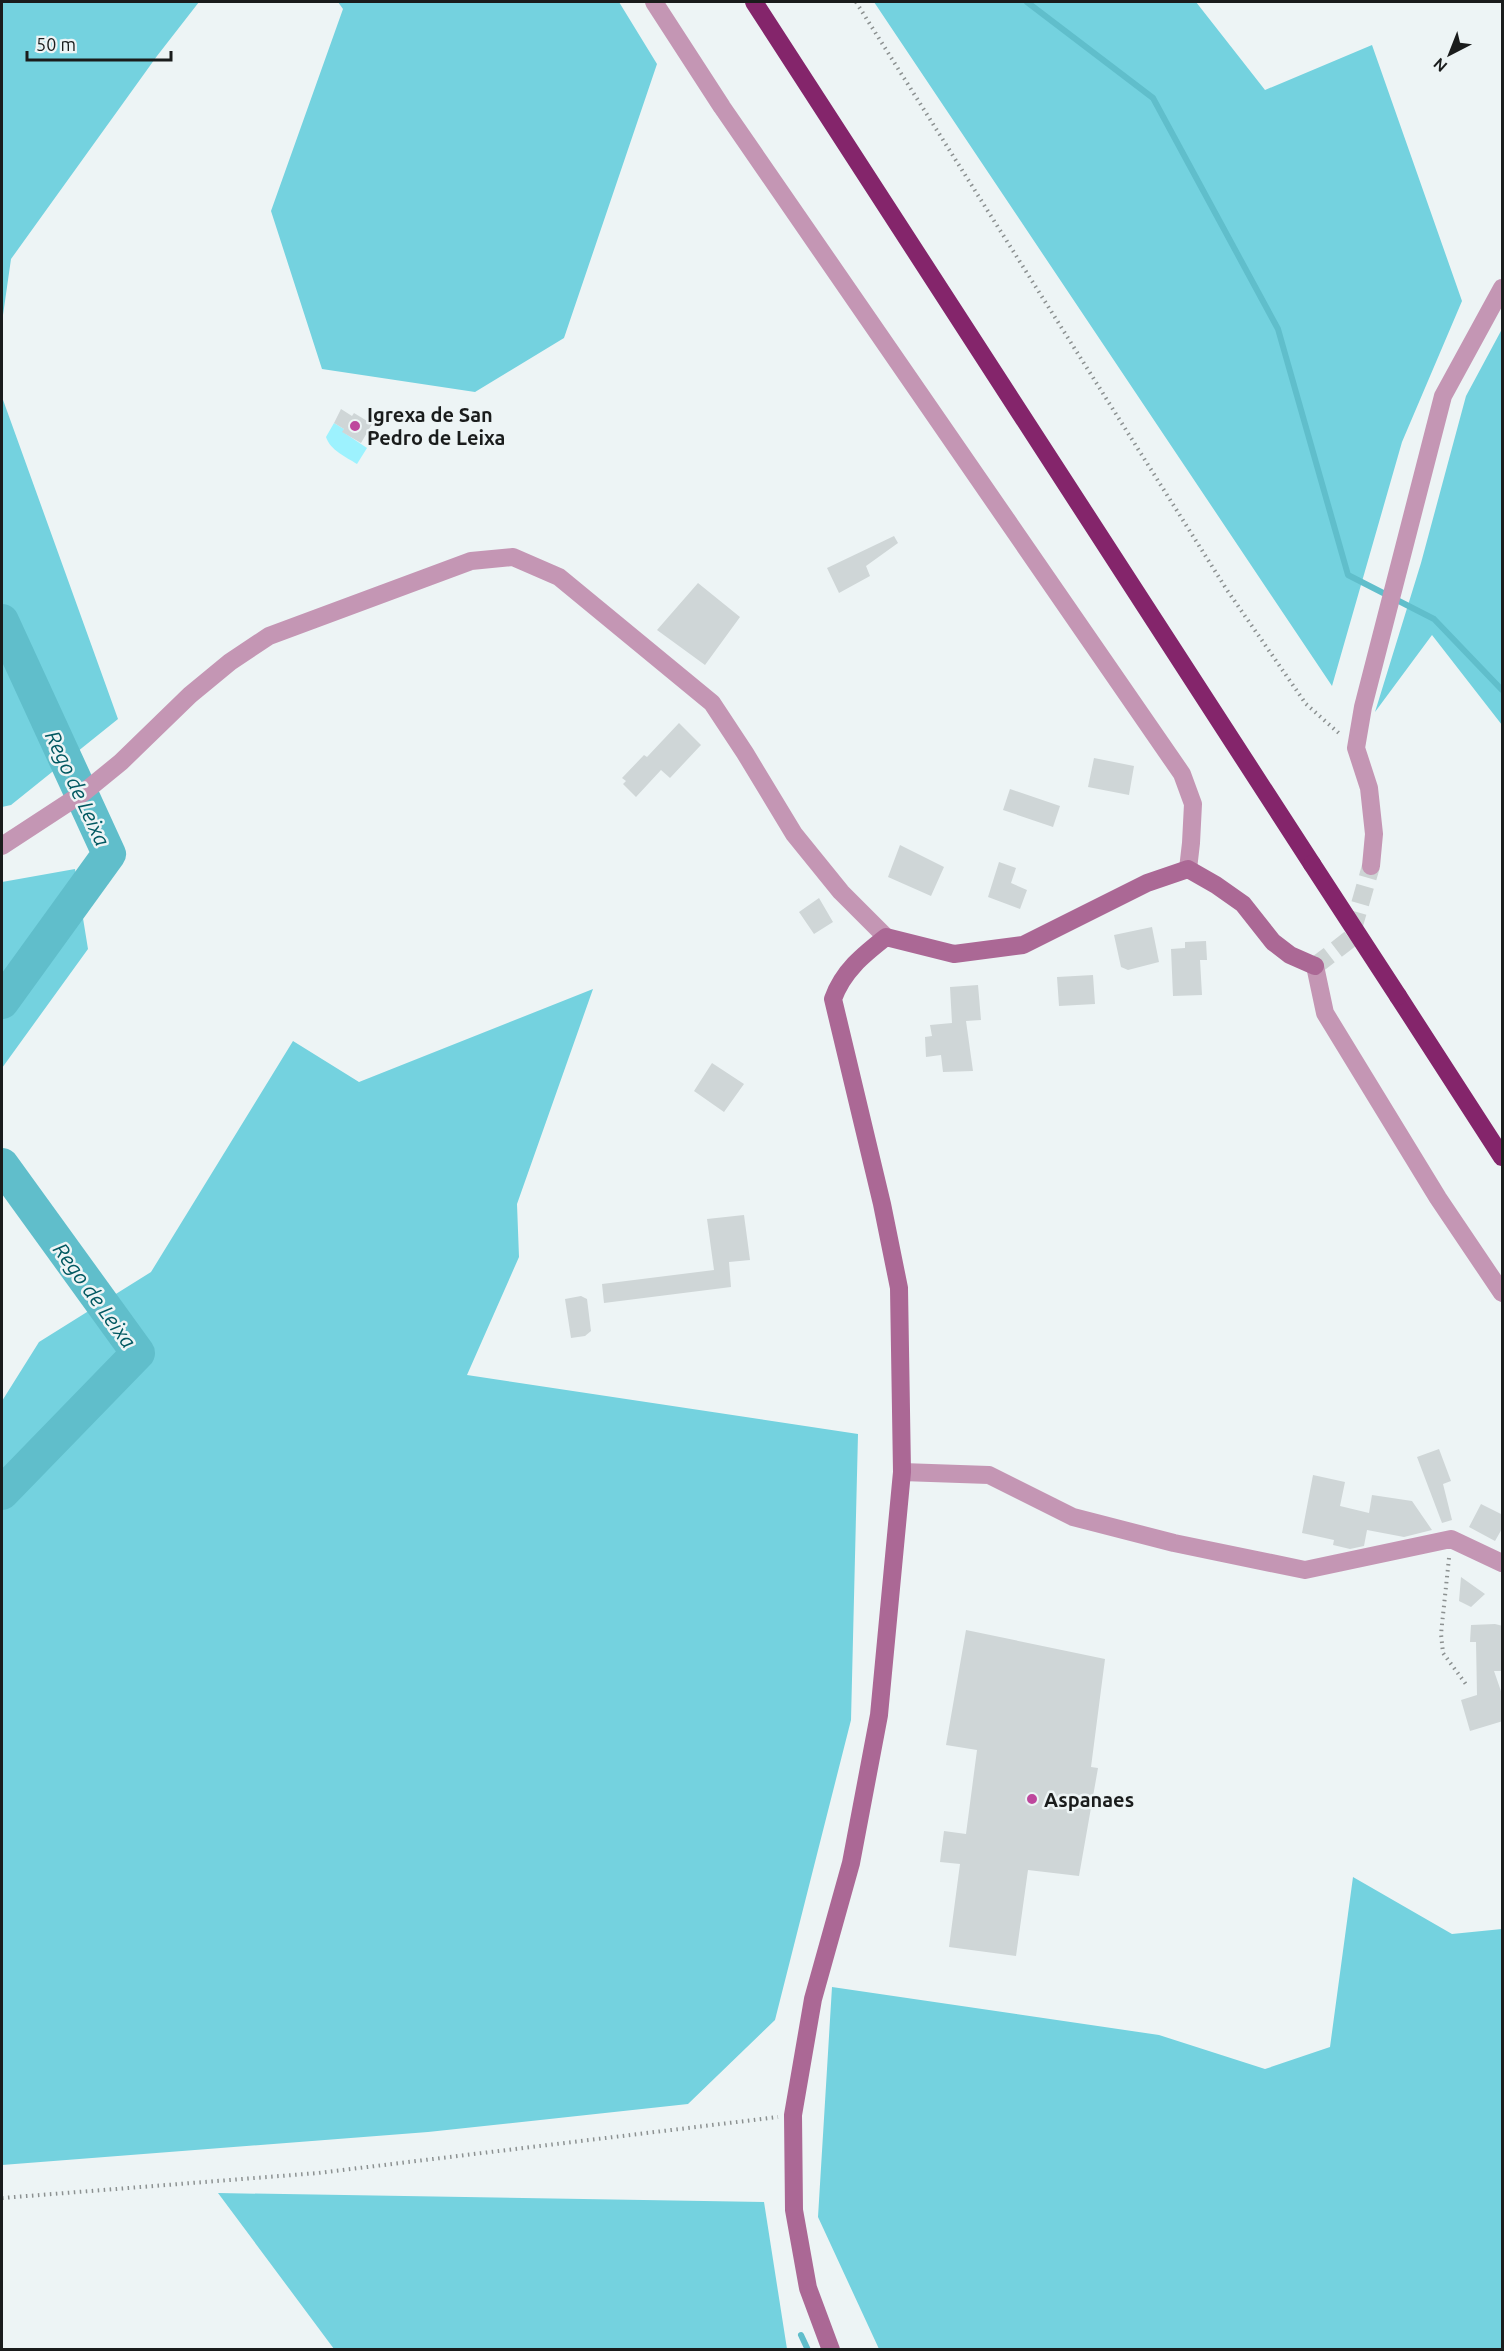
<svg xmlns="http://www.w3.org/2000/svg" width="1504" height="2351" viewBox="0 0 1504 2351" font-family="Ubuntu,sans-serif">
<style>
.green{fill:#9df2fe}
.forest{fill:#74d2df}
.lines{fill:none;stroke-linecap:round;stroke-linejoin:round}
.stream{stroke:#60becb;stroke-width:6}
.river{stroke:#60becb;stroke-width:34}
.building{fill:#cfd6d7}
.street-tunnel{stroke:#cdd4d4;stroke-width:18;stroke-dasharray:18 9;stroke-linecap:butt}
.path{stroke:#8c9191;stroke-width:4;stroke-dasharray:1.5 4.5;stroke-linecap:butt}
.street{stroke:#c496b4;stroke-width:18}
.secondary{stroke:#ab6895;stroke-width:18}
.highway{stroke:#84256b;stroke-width:18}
.highway-bridge{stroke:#84256b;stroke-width:18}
.poi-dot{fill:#be479d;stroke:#edf4f5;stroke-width:2}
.labels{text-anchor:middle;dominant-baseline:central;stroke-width:5;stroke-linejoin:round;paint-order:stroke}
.poi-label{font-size:20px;font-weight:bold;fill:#1a1c1c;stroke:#edf4f5;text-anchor:start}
.water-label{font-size:21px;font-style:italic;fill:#005861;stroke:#edf4f5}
</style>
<rect width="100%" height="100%" fill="#edf4f5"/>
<path class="green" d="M334 423 344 429 343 432 367 448 357 464C346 457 330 450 326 437Z"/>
<path class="forest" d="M2 2H199L157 56 11 259 2 322Z
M338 2H619L657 64 564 338 475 392 322 369 271 211 343 9Z
M874 2H1196L1265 90 1372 45 1462 301 1402 442 1332 686Z
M1502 329V725L1432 635 1375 712 1421 563 1466 396Z
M2 397 118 719 11 805 2 807Z
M75 869 88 949 2 1068V882Z
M593 989 517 1204 519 1257 467 1375 858 1434 851 1720 775 2020 688 2104 428 2132 2 2165V1401L39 1342 151 1272 293 1041 359 1082Z
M1353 1877 1452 1934 1502 1929V2349H879L818 2217 832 1987 1159 2035 1265 2069 1330 2047Z
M218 2193 764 2202 787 2349H334Z"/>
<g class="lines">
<path class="stream" d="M1027 2 1153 98 1278 329 1348 575 1434 619 1502 690
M801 2335 808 2350"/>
<path class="river" d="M2 621 109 854 2 1002
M2 1165 138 1353 2 1493"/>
</g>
<path class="building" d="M341 409 352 416 354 413 372 424 361 443 342 432 344 429 334 423Z
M894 536 898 543 866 566 870 576 839 593 827 568Z
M698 583 740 617 705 665 657 630Z
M679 723 701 745 670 778 661 770 636 797 623 784 626 781 622 778 644 755 647 757Z
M1094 758 1134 766 1129 795 1088 787Z
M1010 789 1060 806 1053 827 1003 810Z
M900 845 944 867 931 896 888 877Z
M999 862 1016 868 1011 883 1027 890 1020 909 988 897Z
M819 898 833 922 814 934 799 912Z
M1152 927 1159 962 1128 970 1121 967 1114 935Z
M1206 941 1207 960H1200L1202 995 1173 996 1171 949 1185 948V942Z
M1093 975 1095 1004 1059 1006 1057 977Z
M978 985 981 1020 966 1021 973 1071 943 1072 941 1055 926 1057 925 1037 932 1036 930 1025 952 1023 950 987Z
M712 1063 744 1084 724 1112 694 1091Z
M744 1215 750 1260 729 1262 731 1287 604 1303 602 1284 714 1270 707 1219Z
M581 1296 587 1299 591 1331 585 1336 571 1338 565 1299Z
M1439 1449 1451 1481 1443 1484 1452 1520 1442 1523 1417 1457Z
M1313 1475 1345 1482 1340 1506 1369 1513 1372 1495 1412 1501 1432 1530 1404 1537 1367 1530 1364 1546 1350 1549 1333 1545 1334 1540 1302 1533Z
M1481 1504 1503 1515V1527L1495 1541 1469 1527Z
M1461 1577 1485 1594 1471 1607 1459 1601Z
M1495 1624 1503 1626V1671H1494L1503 1697V1721L1470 1731 1461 1700 1477 1695 1476 1642H1470L1471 1625Z
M966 1630 1105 1659 1091 1767 1098 1768 1079 1876 1028 1870 1016 1956 949 1947 960 1864 940 1862 944 1831 966 1834 977 1750 946 1745Z"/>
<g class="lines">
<path class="street-tunnel" d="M1315 966 1350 939 1371 866"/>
<path class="path" d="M856 2 1227 590 1306 704 1341 735
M1449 1558 1441 1634 1443 1653 1468 1687
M2 2198 318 2173 778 2117"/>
<path class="street" d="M654 2 722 107 1182 774 1193 804 1191 843 1188 869
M2 846 83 793 121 762 190 695 230 662 269 636 471 561 513 557 559 577 712 703 745 753 794 834 841 892 886 937
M1371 866 1374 834 1369 788 1356 748 1363 707 1443 396 1502 288
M1315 966 1325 1013 1438 1198 1502 1293
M902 1472 989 1475 1073 1517 1174 1543 1305 1570 1451 1539 1502 1563"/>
<path class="secondary" d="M831 2350 808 2288 794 2210 793 2115 813 1999 851 1863 879 1715 902 1472 899 1288 882 1204 833 999C843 971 863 955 886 937L954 954 1023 945 1147 883 1188 869 1216 885 1243 904 1273 942 1290 955 1315 966"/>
<path class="highway" d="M754 2 1312 864
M1398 996 1502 1157"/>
<path class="highway-bridge" d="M1312 864 1398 996"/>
</g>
<g class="poi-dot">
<circle cx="355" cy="426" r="6"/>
<circle cx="1032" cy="1799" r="6"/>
</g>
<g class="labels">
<g class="poi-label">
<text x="367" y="414">Igrexa de San<tspan x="367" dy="23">Pedro de Leixa</tspan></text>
<text x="1044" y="1799">Aspanaes</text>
</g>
<g class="water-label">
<text transform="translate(78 788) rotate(65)">Rego de Leixa</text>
<text transform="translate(95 1295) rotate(54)">Rego de Leixa</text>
</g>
</g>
<rect width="1504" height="2351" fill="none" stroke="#1a1c1c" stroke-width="6"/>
<g transform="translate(1450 54) rotate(222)" stroke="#edf4f5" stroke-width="4.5" paint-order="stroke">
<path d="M0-4.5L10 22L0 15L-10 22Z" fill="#1a1c1c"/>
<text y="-9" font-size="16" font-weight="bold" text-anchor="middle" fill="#1a1c1c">N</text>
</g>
<path d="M27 51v9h144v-9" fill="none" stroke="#1a1c1c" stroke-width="3"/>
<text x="36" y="51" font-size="18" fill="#1a1c1c" stroke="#edf4f5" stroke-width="4.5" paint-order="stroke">50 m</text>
</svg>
